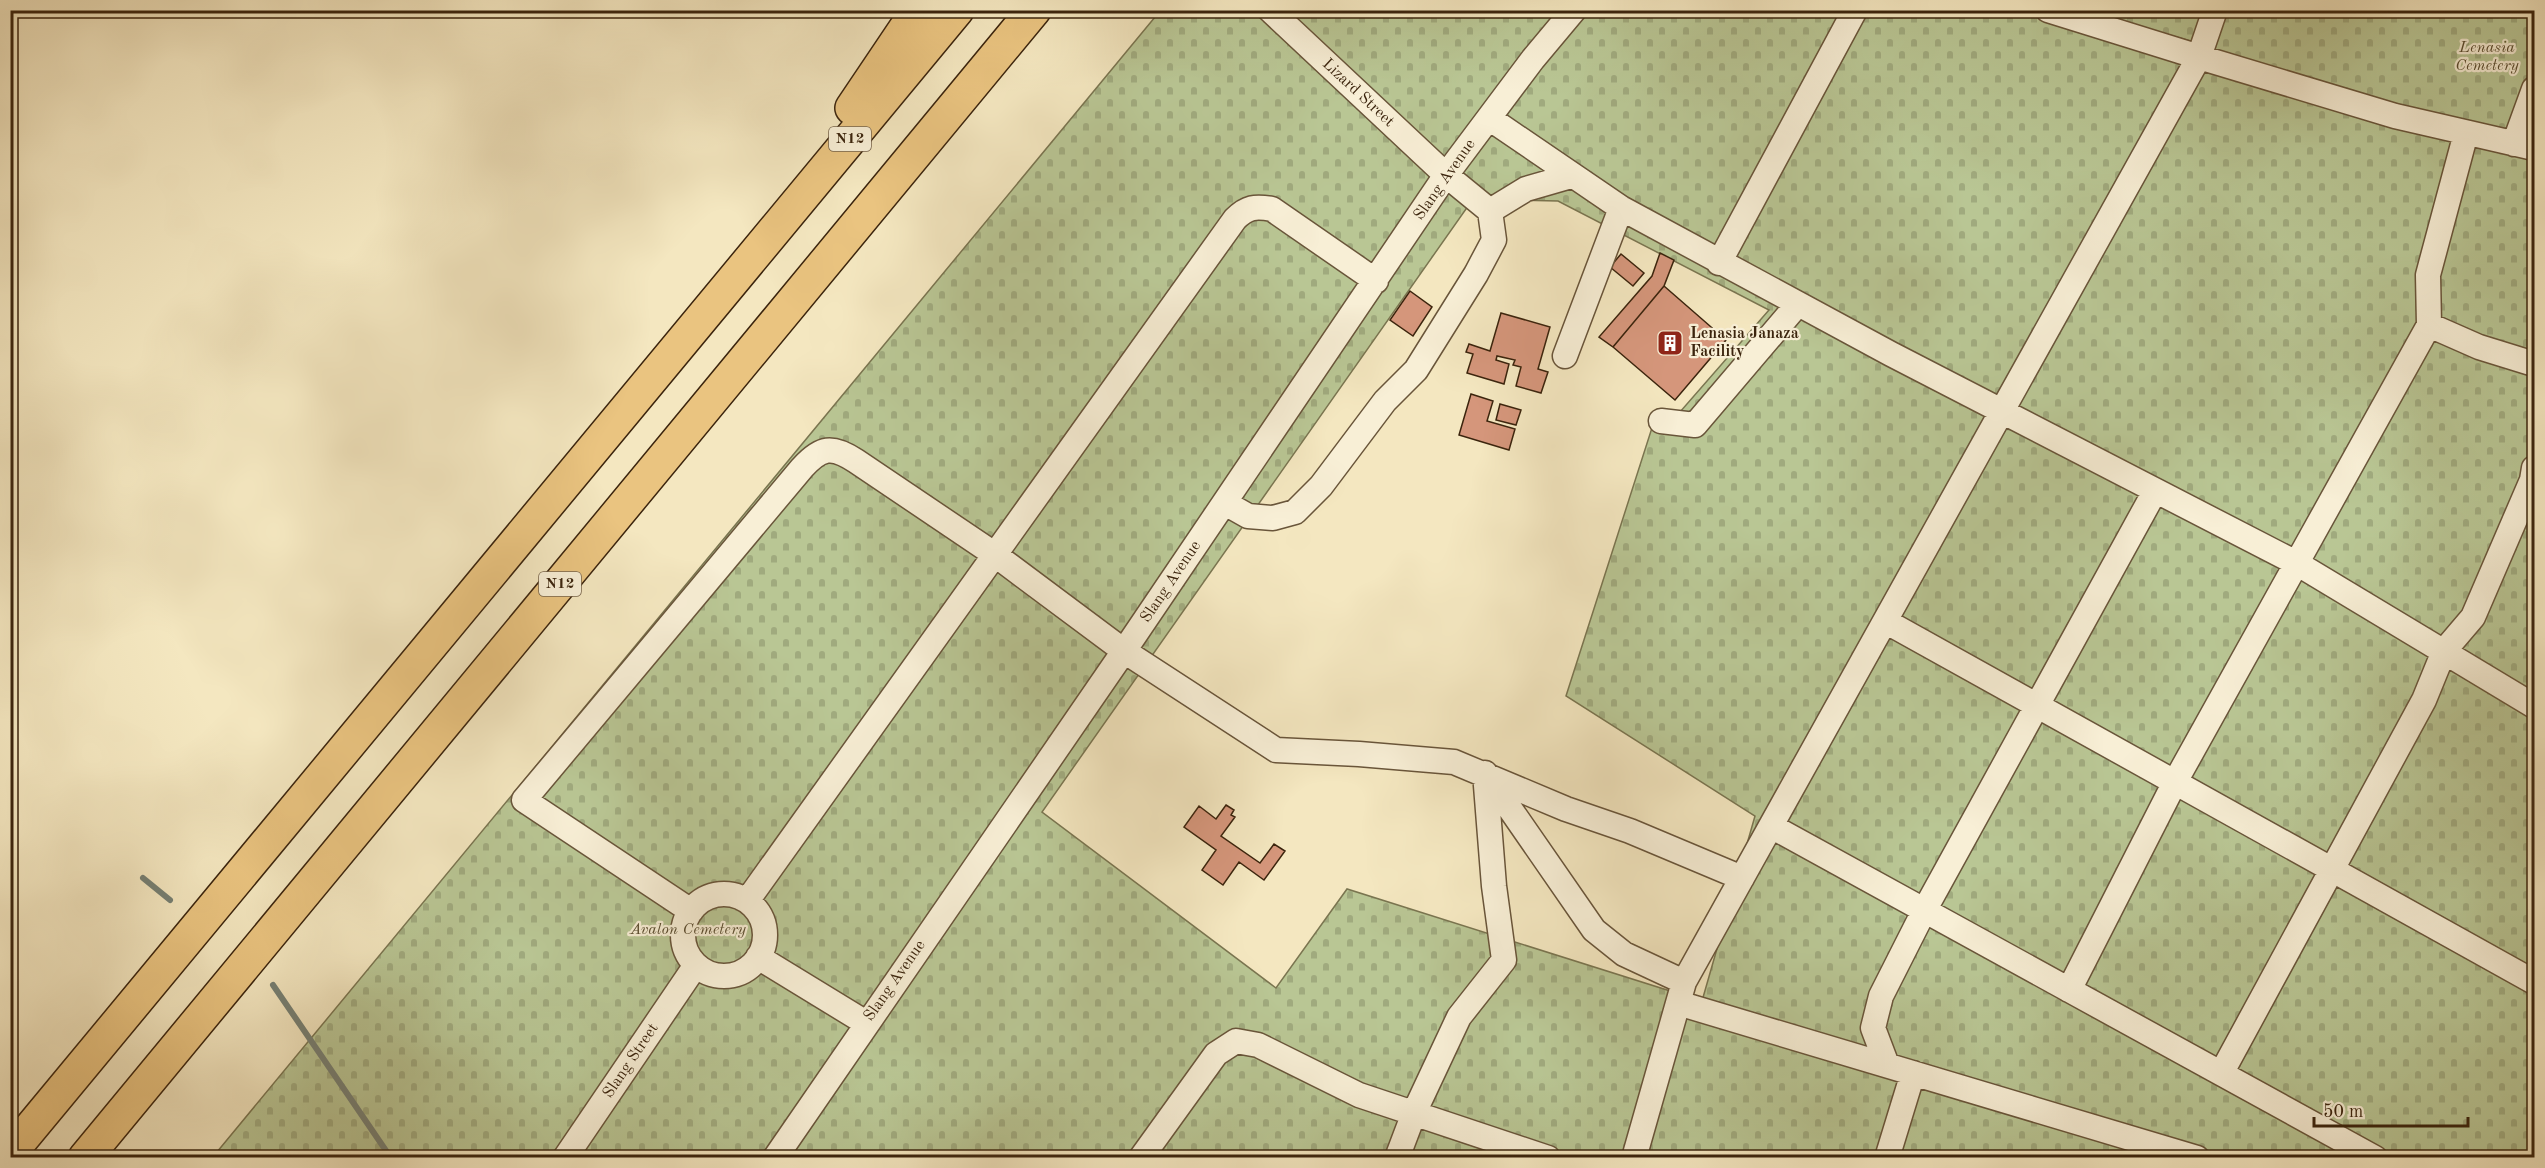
<svg xmlns="http://www.w3.org/2000/svg" width="2545" height="1168" viewBox="0 0 2545 1168" font-family="'Old Standard TT',serif">
<style>
.cemetery{fill:url(#cemetery-stones);stroke:#7a7550;stroke-width:1.5;fill-rule:evenodd}
.lines{fill:none;stroke-linecap:round;stroke-linejoin:round}
.stream{stroke:#768074;stroke-width:6}
.building{fill:#d5967b;stroke:#3b240d;stroke-width:1.5}
.minor-casing{stroke:#69553a;stroke-width:27}
.highway-casing{stroke:#3b240d;stroke-width:36}
.minor{stroke:#f8efd6;stroke-width:24}
.highway{stroke:#eac480;stroke-width:33}
.labels{text-anchor:middle;dominant-baseline:central;stroke-width:4.5;stroke-linejoin:round;paint-order:stroke}
.shield{fill:#f8efd6;stroke:#746149;stroke-width:1.5}
.shield-label{font-size:15px;font-weight:bold;fill:#3b240d}
.park-label{font-size:16px;font-style:italic;fill:#5a4c2f;stroke:#f8efd6}
.street-label{font-size:16px;fill:#3b240d;stroke:#f8efd6}
.poi-label{font-size:16px;font-weight:bold;fill:#3b240d;stroke:#f8efd6;text-anchor:start}
</style>
<defs>
<pattern id="cemetery-stones" width="16" height="16" patternUnits="userSpaceOnUse" patternTransform="scale(1.5)"><rect width="16" height="16" fill="#b9c694"/><path d="M2 7V4a2 2 0 0 1 4 0v3zM10 15v-3a2 2 0 0 1 4 0v3z" fill="#a0aa7e"/></pattern>
</defs>
<rect width="100%" height="100%" fill="#f4e7c0"/>
<filter id="stains"><feTurbulence type="fractalNoise" baseFrequency=".00333" numOctaves="4"/><feColorMatrix values="0 0 0 0 .2 0 0 0 0 .09 0 0 0 0 .02 0 0 0 .5 -.17"/></filter>
<radialGradient id="worn" r=".72"><stop offset=".6" stop-color="#630" stop-opacity="0"/><stop offset="1" stop-color="#630" stop-opacity=".3"/></radialGradient>
<path class="cemetery" d="M2081 10 2201 44 2084 11H2534V1157L212 1158 1160 11ZM1473 199 1558 201 1769 310 1680 412 1658 409 1566 696 1755 816 1702 1001 1347 889 1276 988 1042 812Z"/>
<g class="lines">
<path class="stream" d="M143 878 170 900
M273 985 391 1158"/>
</g>
<path class="building" d="M1660 253 1674 260 1664 286 1613 347 1599 337 1652 276Z
M1621 254 1644 273 1633 286 1610 267Z
M1664 286 1726 340 1675 400 1613 347Z
M1410 291 1432 307 1413 336 1390 320Z
M1501 313 1550 327 1538 369 1548 372 1541 393 1516 386 1521 367 1513 365 1515 360 1497 356 1496 360 1509 364 1504 384 1467 373 1473 354 1466 352 1469 344 1490 351Z
M1471 394 1493 401 1487 421 1515 429 1509 450 1459 435Z
M1500 404 1521 410 1516 425 1496 420Z
M1226 805 1234 810 1231 815 1235 817 1221 836 1260 863 1274 844 1285 851 1264 880 1239 862 1223 885 1202 870 1216 850 1184 827 1199 806 1216 819Z"/>
<g class="lines">
<g class="minor-casing">
<path id="minor" d="M2048 10 2199 57 2215 10
M1489 118 1621 208 1891 354 2298 564 2534 706
M2514 144 2534 89
M1490 211 1526 189 1571 176
M1719 263 1855 10
M2429 325 2479 347 2534 364
M1565 356 1621 208
M1661 421 1695 425 1797 305
M1225 503 1248 516 1273 518 1295 512 1321 486 1385 401 1416 370 1476 274 1494 240 1490 211 1446 175 1270 10
M1885 621 2534 982
M1486 774 1594 930 1624 954 1684 982
M1771 826 2375 1158
M683 935a41 41 0 1 1 82 0a41 41 0 1 1-82 0Z
M747 901 1235 219C1247 207 1255 206 1272 209L1376 281
M691 911 524 800 802 468C821 447 832 445 856 461L994 554 1124 651 1276 750 1359 754 1454 762 1566 809 1630 831 1742 878
M758 957 866 1023
M2069 990 2175 782 2429 325 2428 275 2466 133
M1678 1003 2197 1158
M1887 1065 1873 1028 1881 996 1924 911 2155 491
M2222 1072 2424 700 2444 651 2473 617 2532 480 2534 468
M565 1158 696 965
M775 1158 1124 651 1446 175 1533 59 1574 10
M1141 1158 1216 1054 1236 1041 1258 1045 1359 1095 1548 1158
M1397 1158 1414 1113 1459 1017 1504 960 1494 886 1485 773
M1634 1158 1684 982 2199 57 2395 116 2534 148
M1887 1158 1913 1073"/>
</g>
<g class="highway-casing">
<path id="highway" d="M852 108 918 10
M10 1153 957 10
M85 1158 1034 10"/>
</g>
<use href="#minor" class="minor"/>
<use href="#highway" class="highway"/>
</g>
<defs>
<g id="building-square" transform="scale(1.35)"><rect x="-9" y="-9" width="18" height="18" rx="4" fill="#8f2418" stroke="#f8efd6"/><path d="M-4-6H4V6H1V3H-1V6H-4ZM-2.5-4.3h1.7v1.8h-1.7ZM.8-4.3h1.7v1.8H.8ZM-2.5-1h1.7V.8h-1.7ZM.8-1h1.7V.8H.8Z" fill="#fff"/></g>
</defs>
<g fill-rule="evenodd">
<use href="#building-square" x="1670" y="343"/>
</g>
<g class="labels">
<g class="shield">
<rect x="829" y="127" width="42" height="24" rx="4.5"/>
<rect x="539" y="572" width="42" height="24" rx="4.5"/>
</g>
<g class="shield-label">
<text x="850" y="139">N12</text>
<text x="560" y="584">N12</text>
</g>
<g class="park-label">
<text x="2487" y="48">Lenasia<tspan x="2487" dy="18">Cemetery</tspan></text>
<text x="688" y="930">Avalon Cemetery</text>
</g>
<g class="street-label">
<text transform="translate(1358 93) rotate(43)">Lizard Street</text>
<text transform="translate(1445 180) rotate(-55)">Slang Avenue</text>
<text transform="translate(1171 582) rotate(-56)">Slang Avenue</text>
<text transform="translate(895 981) rotate(-55)">Slang Avenue</text>
<text transform="translate(631 1061) rotate(-56)">Slang Street</text>
</g>
<g class="poi-label">
<text x="1690" y="334">Lenasia Janaza<tspan x="1690" dy="18">Facility</tspan></text>
</g>
</g>
<rect width="2545" height="1168" fill="none" stroke="#f4e7c0" stroke-width="36"/>
<rect x="12" y="12" width="2521" height="1144" fill="none" stroke="#3b240d" stroke-width="3"/>
<rect x="18" y="18" width="2509" height="1132" fill="none" stroke="#3b240d" stroke-width="1.5"/>
<path d="M2314 1117v9h154v-9" fill="none" stroke="#3b240d" stroke-width="3"/>
<text x="2323" y="1117" font-size="18" fill="#3b240d" stroke="#f8efd6" stroke-width="4.5" paint-order="stroke">50 m</text>
<rect width="100%" height="100%" filter="url(#stains)"/>
<rect width="100%" height="100%" fill="url(#worn)"/>
</svg>
